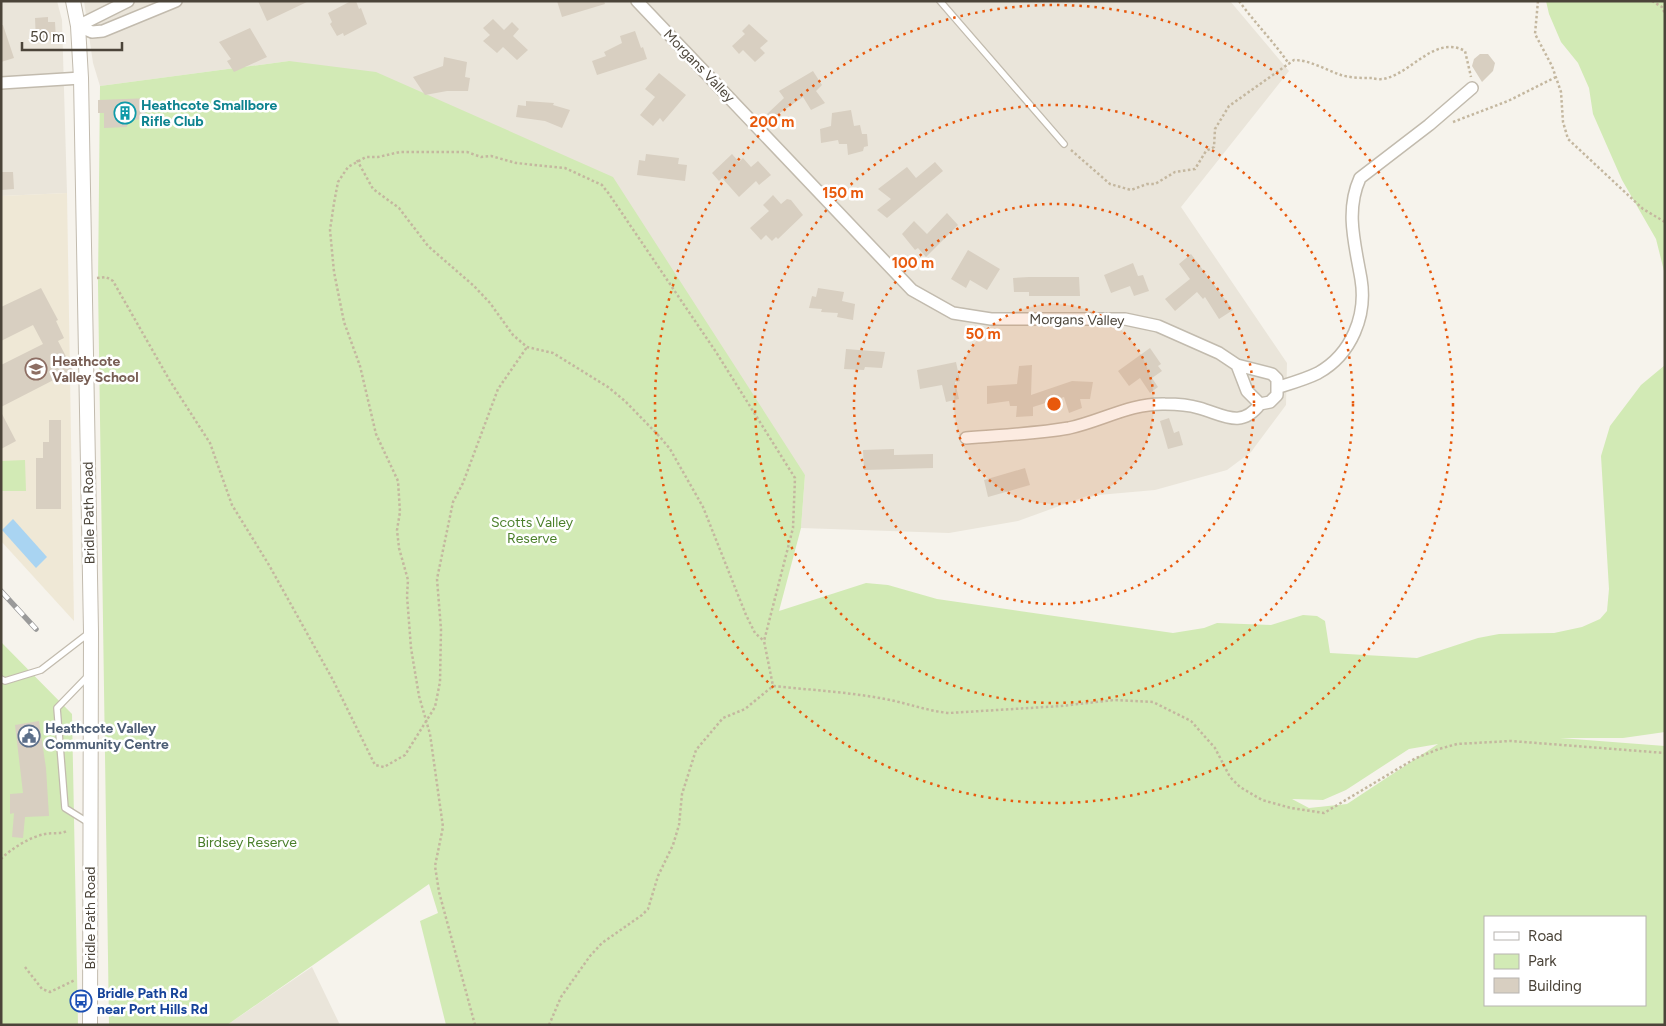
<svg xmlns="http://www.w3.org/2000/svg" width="1666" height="1026" viewBox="0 0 1666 1026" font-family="Figtree,sans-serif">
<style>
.residential{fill:#eae5da}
.education{fill:#efe8d6}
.green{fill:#d2eab5;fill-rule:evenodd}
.water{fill:#a9d4f2}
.building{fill:#d8cfc1}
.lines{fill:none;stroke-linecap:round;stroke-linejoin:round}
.service-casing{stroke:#c2bbae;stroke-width:8}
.minor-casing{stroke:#c2bbae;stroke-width:14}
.tertiary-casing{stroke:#c2bbae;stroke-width:16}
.path{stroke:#c4b79f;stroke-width:2.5;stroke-dasharray:2.5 2.5;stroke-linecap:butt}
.service{stroke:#fff;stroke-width:5.5}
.minor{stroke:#fff;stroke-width:11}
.tertiary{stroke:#fff;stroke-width:14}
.rail-casing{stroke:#9a9a9a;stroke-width:5.5}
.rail{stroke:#fff;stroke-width:4;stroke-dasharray:11;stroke-linecap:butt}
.ring{fill:none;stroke:#e8590c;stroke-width:2.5;stroke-dasharray:2.5 5}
.labels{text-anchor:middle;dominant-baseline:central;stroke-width:5;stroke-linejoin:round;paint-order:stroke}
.street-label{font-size:14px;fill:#4b4439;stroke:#fff}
.culture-label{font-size:14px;font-weight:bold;fill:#0d838f;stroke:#fff;text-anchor:start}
.education-label{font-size:14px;font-weight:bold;fill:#785e54;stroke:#fff;text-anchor:start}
.park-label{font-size:14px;fill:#4a7f2a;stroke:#fff}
.service-label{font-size:14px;font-weight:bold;fill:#4e5e75;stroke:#fff;text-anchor:start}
.transit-label{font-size:14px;font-weight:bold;fill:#164399;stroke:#fff;text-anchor:start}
.centre{fill:#e8590c;stroke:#fff;stroke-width:2.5}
.ring-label{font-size:15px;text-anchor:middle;font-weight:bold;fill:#e8590c;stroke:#fff;stroke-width:5;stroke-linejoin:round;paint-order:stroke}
</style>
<rect width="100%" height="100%" fill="#f6f3ec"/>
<path class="residential" d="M1 1H57L62 20 67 193 1 196Z
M84 1H1230L1289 71 1181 207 1287 363 1286 405 1251 452 1227 470 1155 490 1087 496 1018 521 949 533 801 528 805 475 289 61 100 86 93 63Z
M312 967 340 1025H227Z"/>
<path class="education" d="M67 193 74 621 1 541V196Z"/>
<path class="green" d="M1546 1H1665V275L1656 239 1622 180 1593 114 1589 88 1578 63 1561 42 1549 14Z
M289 61 376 72 613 177 805 475 801 528 779 611 866 583 888 585 937 599 1173 633 1204 628 1217 623 1271 625 1303 615 1317 616 1325 621 1330 653 1417 658 1478 638 1499 634 1554 633 1582 627 1600 619 1607 611 1609 589 1601 456 1610 426 1641 385 1665 365V732L1623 738H1560L1665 746V1025H446L420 921 438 913 429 884 227 1025H109L98 284 100 86ZM1438 744 1347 804 1309 808 1292 799 1323 800 1346 790 1409 749ZM1485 917H1645V1005H1485Z
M25 460 26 491H1V461Z
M1 642 72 714 78 1025H1Z"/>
<path class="water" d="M13 519 47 557 36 568 2 530Z"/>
<path class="building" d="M258 1H309L267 21Z
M351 1H356L359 9 361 8 367 24 344 36 343 33 337 36 330 24 332 22 328 13Z
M557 1H604L605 4 562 17Z
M48 17V22H55L56 40 36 41 35 18Z
M493 19 504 30 512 22 519 29 513 36 528 50 517 60 503 47 497 53 483 41 490 35 483 28Z
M749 24 768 41 760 48 765 53 755 62 743 50 739 54 732 46 745 34 742 31Z
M1 25H3L14 58 1 62Z
M250 28 267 57 234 72 227 61 231 59 219 42Z
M635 31 641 48 643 47 647 59 597 75 592 61 606 56 604 52 622 43 620 36Z
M1480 54H1488L1495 63 1493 71 1482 82 1472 66 1474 59Z
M444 57 467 62 465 77 470 78 468 91H447L425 95 413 77 443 66Z
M813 71 822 85 816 91 825 103 811 110 803 97 771 119 767 114 784 98 779 91Z
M659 73 686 95 663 122 660 118 653 126 640 115 655 97 645 89Z
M152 98V109L145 110 146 119 127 120V127L104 128V113H98V100Z
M526 101 554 103 553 105 570 110 562 128 545 121 516 117 518 105 526 106Z
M851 110 854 126 860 125 862 134H867L868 146 864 147 863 151 848 155 847 144H839L838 140 821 143 820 129 831 126 832 113Z
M646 154 679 158 678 164 687 165 685 181 637 175 639 160 645 161Z
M732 154 739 162 743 158 751 167 758 161 771 175 759 185 756 181 739 197 722 178 719 181 712 173Z
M935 162 943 171 887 218 877 210 891 199 878 189 907 167 916 178Z
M1 172H13L14 189 1 190Z
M773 195 781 204 787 199 791 200 803 215 778 239 776 237 772 241 766 235 761 240 750 228 769 211 763 205Z
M947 213 958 225 926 257 918 248 915 250 902 234 914 221 927 234Z
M968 250 1000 269 987 290 970 280 966 288 951 279Z
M1191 254 1233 310 1219 319 1205 297 1203 299 1197 292 1175 311 1165 299 1190 279 1179 264Z
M1133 263 1138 276 1143 275 1149 291 1134 296 1130 286 1111 293 1104 275Z
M1029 277H1079L1080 296H1029V292H1014L1013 278Z
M41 288 58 320 56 321 64 338 58 341 73 370 1 407V365L43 344 33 325 1 341V307Z
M818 288 844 292 842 301 855 304 853 320 837 317 838 313 821 312 822 309 809 308 812 296 816 297Z
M1150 348 1161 364 1158 366 1162 371 1152 378 1158 387 1150 393 1140 378 1129 386 1118 371Z
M846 349 885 352 882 368 865 367 864 370 844 369Z
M956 362 960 381 955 382 959 399 946 402 942 385 920 389 917 370Z
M1032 365 1031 395 1072 381 1093 382 1090 399H1080L1082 408 1069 413 1064 397 1033 407V416L1016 417 1017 406H1010L1009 401 987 404V386L1017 384 1019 366Z
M1 412 16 441 1 449Z
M1169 418 1174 433 1179 431 1183 445 1168 449 1160 421Z
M49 420H61V509H36V458H43V442H49Z
M894 449V455L933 454V468L864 470 863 450Z
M1025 468 1030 485 988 497 984 480Z
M39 721 46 768 49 816 25 817 23 838 12 837 14 813 10 814V794L23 793 15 725Z"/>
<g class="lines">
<g class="service-casing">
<path id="service" d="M940 1 1064 144
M88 676 57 708 65 808 89 823
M1 679 5 681 41 670 89 633"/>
</g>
<g class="minor-casing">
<path id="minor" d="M637 1 912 290 953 313 991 319H1125L1158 326 1219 353 1237 365 1272 374 1277 379V395L1270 402 1260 404 1247 391 1237 365
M78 26 92 32 103 31 176 1
M78 26 128 1
M1 83 81 78
M1279 387C1292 383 1306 379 1318 373 1352 354 1367 315 1361 279 1355 244 1345 211 1360 178L1429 125 1472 88
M966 438C1000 435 1035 434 1069 428 1102 421 1130 403 1165 404 1175 404 1189 405 1199 408 1224 415 1241 429 1260 404"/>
</g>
<g class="tertiary-casing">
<path id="tertiary" d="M73 1 78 26 81 78 91 632 90 1025"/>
</g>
<path class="path" d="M1239 1C1255 23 1274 42 1289 64
M1538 1 1535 34 1552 66 1561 92 1563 122 1568 139 1643 209 1665 222
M1652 1 1662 7 1665 14
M1453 122 1508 101 1556 77
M1071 150 1110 184 1131 190 1147 184H1155L1175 172 1195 169 1206 151 1214 147 1215 129 1229 106 1294 60C1310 60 1326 70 1341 75 1351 78 1362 78 1372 78 1376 79 1382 80 1387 78 1413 71 1436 35 1465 51L1471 77
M357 160 373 189 399 208 428 246 474 286 490 303 513 335 527 347 553 353 608 387 625 401 660 437 670 449 703 507 746 615 755 633 764 641
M97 278 106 277 113 281 170 381 210 443 232 505 269 565 333 680 375 765 384 767 405 755 435 707 440 682 441 629 437 579 453 502 463 483 498 389 527 347
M1 859C12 848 30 837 45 834 54 832 61 835 68 830
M25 967 42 989 50 992 75 980
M475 1025 439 892 435 866 443 827 430 734 419 696 411 648 407 596 408 580 399 548 397 530 400 512 398 481 376 434 360 366 344 322 334 272 330 230 334 203 338 182 348 167 366 157H378L400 152H467L481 157 491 156 516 163 565 168 602 185 609 194 716 352 795 478 793 528 764 641 773 686
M549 1025 561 997 590 956 602 943 642 915 648 909 658 876 673 845 679 825 682 794 696 750 723 718 745 709 773 686C811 690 848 692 885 699 907 703 927 711 949 713L1061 706 1114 700 1153 702 1191 721 1215 748 1230 777 1240 787 1262 800 1291 808 1324 813 1416 758 1439 749 1457 744 1511 741 1665 753"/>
<use href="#service" class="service"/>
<use href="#minor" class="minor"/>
<use href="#tertiary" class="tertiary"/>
<g class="rail-casing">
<path id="rail" d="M1 591 36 629"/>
</g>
<use href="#rail" class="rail"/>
</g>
<circle cx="1054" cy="404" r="100" fill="#e8590c" fill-opacity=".12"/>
<g class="ring">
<circle cx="1054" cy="404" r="100"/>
<circle cx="1054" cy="404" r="200"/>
<circle cx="1054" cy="404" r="299"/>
<circle cx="1054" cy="404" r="399"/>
</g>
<defs>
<g id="building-ring" transform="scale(1.125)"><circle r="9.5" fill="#fff" stroke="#0f9aa8" stroke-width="1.5"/><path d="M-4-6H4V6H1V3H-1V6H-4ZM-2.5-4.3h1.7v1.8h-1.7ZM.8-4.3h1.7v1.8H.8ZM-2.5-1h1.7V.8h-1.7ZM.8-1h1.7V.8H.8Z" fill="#0f9aa8"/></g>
<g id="school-ring" transform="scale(1.125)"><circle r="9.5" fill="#fff" stroke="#8d6e63" stroke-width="1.5"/><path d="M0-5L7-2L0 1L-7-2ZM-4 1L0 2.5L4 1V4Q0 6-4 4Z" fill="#8d6e63"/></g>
<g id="civic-ring" transform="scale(1.125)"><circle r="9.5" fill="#fff" stroke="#5c6f8a" stroke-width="1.5"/><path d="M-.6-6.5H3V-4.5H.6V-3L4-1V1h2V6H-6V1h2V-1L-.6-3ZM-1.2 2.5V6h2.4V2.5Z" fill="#5c6f8a"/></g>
<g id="bus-ring" transform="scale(1.125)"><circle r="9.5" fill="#fff" stroke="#1a4fb4" stroke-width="1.5"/><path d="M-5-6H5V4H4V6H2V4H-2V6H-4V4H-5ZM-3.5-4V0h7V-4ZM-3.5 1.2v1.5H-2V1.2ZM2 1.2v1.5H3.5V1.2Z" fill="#1a4fb4"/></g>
</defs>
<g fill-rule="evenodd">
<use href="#building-ring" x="125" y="113"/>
<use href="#school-ring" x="36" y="369"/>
<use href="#civic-ring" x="29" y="736"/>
<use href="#bus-ring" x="81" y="1001"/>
</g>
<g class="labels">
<g class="street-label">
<text transform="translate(699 66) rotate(46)">Morgans Valley</text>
<text transform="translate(1077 320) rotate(1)">Morgans Valley</text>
<text transform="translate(89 513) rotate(-91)">Bridle Path Road</text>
<text transform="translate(90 918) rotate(-90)">Bridle Path Road</text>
</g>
<g class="culture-label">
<text x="141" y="105">Heathcote Smallbore<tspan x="141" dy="16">Rifle Club</tspan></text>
</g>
<g class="education-label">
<text x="52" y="361">Heathcote<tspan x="52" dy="16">Valley School</tspan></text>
</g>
<g class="park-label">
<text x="532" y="522">Scotts Valley<tspan x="532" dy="16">Reserve</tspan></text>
<text x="247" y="842">Birdsey Reserve</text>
</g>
<g class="service-label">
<text x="45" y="728">Heathcote Valley<tspan x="45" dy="16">Community Centre</tspan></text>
</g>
<g class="transit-label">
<text x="97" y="993">Bridle Path Rd<tspan x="97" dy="16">near Port Hills Rd</tspan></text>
</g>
</g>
<circle cx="1054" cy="404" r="8" class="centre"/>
<g class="ring-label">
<text x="772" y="127">200 m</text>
<text x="843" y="198">150 m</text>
<text x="913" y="268">100 m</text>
<text x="983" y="339">50 m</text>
</g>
<rect width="1666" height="1026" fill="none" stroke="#4b4439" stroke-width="5"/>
<rect x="1484" y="916" width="162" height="90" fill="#ffffff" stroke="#b7b4b0"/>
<rect x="1494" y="932" width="25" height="8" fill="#ffffff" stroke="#b7b4b0"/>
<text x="1528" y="941" font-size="15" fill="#4b4439">Road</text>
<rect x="1494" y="954" width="25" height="15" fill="#d2eab5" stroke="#b7b4b0"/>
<text x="1528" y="966" font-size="15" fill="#4b4439">Park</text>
<rect x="1494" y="978" width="25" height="15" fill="#d8cfc1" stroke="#b7b4b0"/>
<text x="1528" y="991" font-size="15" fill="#4b4439">Building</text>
<path d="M22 42v8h100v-8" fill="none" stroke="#4b4439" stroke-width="2.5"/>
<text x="30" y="42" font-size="15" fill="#4b4439" stroke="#ffffff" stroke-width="4" paint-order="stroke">50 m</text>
</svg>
